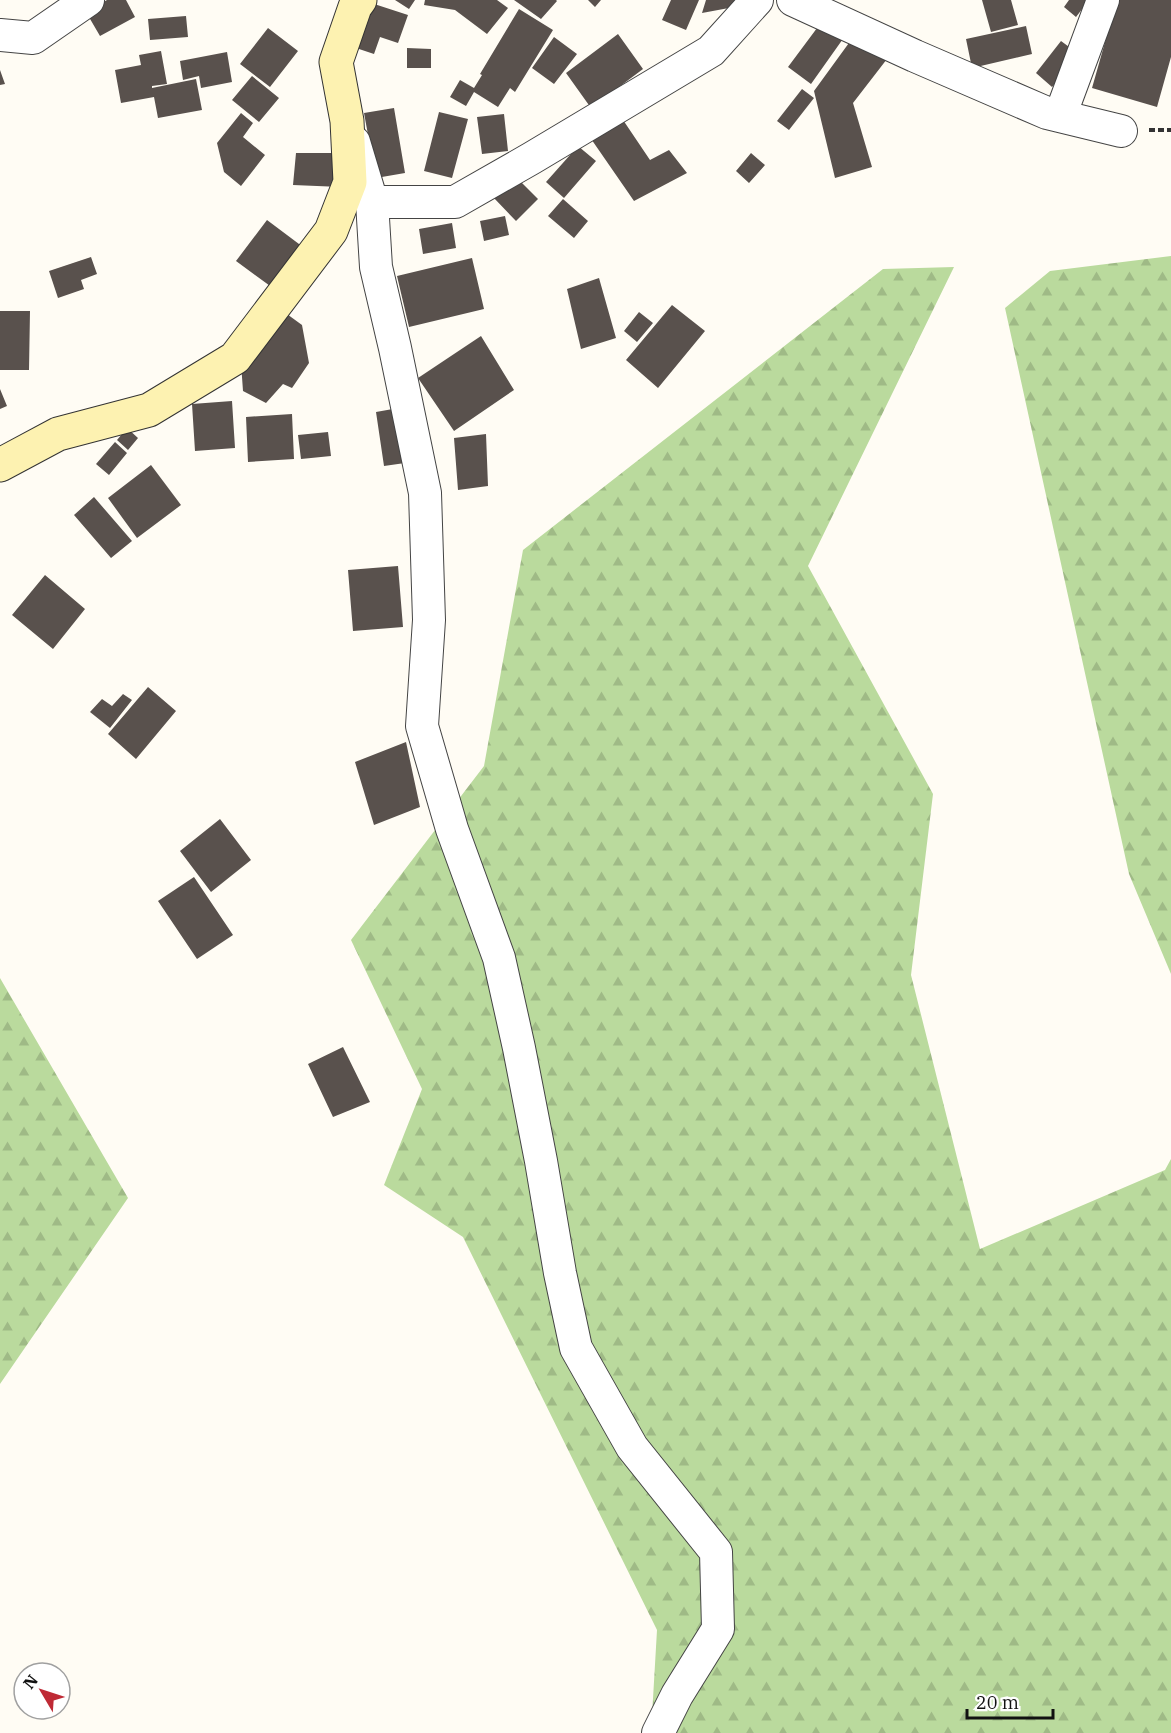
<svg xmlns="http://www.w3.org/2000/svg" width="1171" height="1733" viewBox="0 0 1171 1733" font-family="'IBM Plex Serif',serif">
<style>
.forest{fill:url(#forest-firs)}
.building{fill:#59514d}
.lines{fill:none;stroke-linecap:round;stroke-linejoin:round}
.street-casing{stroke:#444;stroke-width:34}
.secondary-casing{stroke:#333;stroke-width:35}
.path{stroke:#333;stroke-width:4;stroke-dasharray:6 3;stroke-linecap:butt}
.street{stroke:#fff;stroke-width:32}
.secondary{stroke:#fdf2b1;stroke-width:33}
</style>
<defs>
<pattern id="forest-firs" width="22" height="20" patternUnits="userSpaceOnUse" patternTransform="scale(1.5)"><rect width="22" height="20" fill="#bada9d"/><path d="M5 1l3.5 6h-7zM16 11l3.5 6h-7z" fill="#9fba86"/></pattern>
</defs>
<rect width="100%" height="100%" fill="#fffcf4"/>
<path class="forest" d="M1171 256V974L1129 874 1005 308 1050 271Z
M954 267 808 566 933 794 911 975 980 1249 1165 1170 1171 1159V1733H651L657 1630 463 1237 384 1185 422 1089 351 940 484 766 523 550 883 269Z
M0 978 128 1198 0 1384Z"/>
<path class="building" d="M107 0H126L135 17 100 36 86 12Z
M395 0H415L409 9Z
M425 0H497L508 8 487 34 455 10 424 5Z
M514 0H556L557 1 541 19Z
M588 0H601L595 7Z
M671 0H699L686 30 662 20Z
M706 0H745V5L702 13Z
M982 0H1011L1018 25 991 32Z
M1069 0H1089L1076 17 1064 7Z
M1117 0H1171V57L1157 107 1092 88Z
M365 1 408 15 398 43 380 37 374 54 350 46Z
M519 9 553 30 515 92 510 88 498 107 474 92 466 106 450 97 460 80 474 88 482 75 480 74Z
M186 16 188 37 150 40 148 19Z
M823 20 845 36 811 84 788 67Z
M1026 26 1032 54 972 68 966 39Z
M268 28 298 51 270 87 240 64Z
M618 34 643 69 591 108 566 73Z
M854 36 887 59 853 103 872 167 835 178 814 91Z
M554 37 577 54 554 84 532 68Z
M1061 41 1080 55 1052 87 1036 73Z
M407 48 431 49V68H407Z
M161 51 167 84 152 86V88L196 79 202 110 158 118 154 97 121 103 115 70 141 65 139 55Z
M227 52 232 82 201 88 199 76 183 80 180 61Z
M0 70 5 84 0 85Z
M252 76 279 98 259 122 232 100Z
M802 89 814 98 789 130 777 121Z
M394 108 405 173 376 178 364 113Z
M439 112 468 119 452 178 424 171Z
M241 113 253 123 243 137 265 155 241 186 224 172 217 143Z
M504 114 508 151 482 154 477 117Z
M619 114 650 160 669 150 687 173 634 201 587 133Z
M578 146 596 161 564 198 546 182Z
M296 153H341V187L293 185Z
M751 153 765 165 749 183 736 171Z
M514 175 538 199 516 221 493 197Z
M563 199 588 221 574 238 548 216Z
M505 216 509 235 484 241 480 221Z
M267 220 307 250 277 291 236 261Z
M452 223 456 248 423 254 419 229Z
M91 257 97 274 81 280 84 289 58 298 49 271Z
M472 258 484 309 409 327 397 276Z
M599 278 616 338 581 349 567 289Z
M672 305 705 331 658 388 626 360Z
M280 309 302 325 309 363 292 388 283 384 266 403 243 391 241 363Z
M0 311H30L29 370H0Z
M639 312 653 323 637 342 624 331Z
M481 336 514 390 454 431 418 378Z
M0 389 7 406 0 409Z
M232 401 235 448 195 451 192 404Z
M404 407 412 462 384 466 376 412Z
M292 414 294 459 248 462 246 417Z
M127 428 138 438 128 450 117 440Z
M328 432 331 456 301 459 298 435Z
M486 434 488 486 458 490 454 438Z
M115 442 127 453 109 475 96 464Z
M151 465 181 505 137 538 108 498Z
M94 497 132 541 111 558 74 515Z
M398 566 403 627 353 631 348 570Z
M45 575 85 609 53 649 12 615Z
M148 687 176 711 136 759 108 734Z
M123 694 132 700 110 728 90 712 102 699 112 706Z
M406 742 420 807 374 825 355 762Z
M220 819 251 860 211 892 180 851Z
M194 877 233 935 197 959 158 901Z
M343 1047 370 1102 333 1117 308 1064Z"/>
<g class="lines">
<g class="street-casing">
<path id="street" d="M793 0 915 56 1047 113 1121 131
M0 35 33 38 88 0
M1060 116 1103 0
M354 142 372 202 376 267 395 348 425 493 429 620 422 726 452 829 499 958 519 1048 541 1161 560 1273 576 1348 632 1447 716 1552 718 1629 677 1695 658 1733
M372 202H455L532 158 711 51 757 0"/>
</g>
<g class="secondary-casing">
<path id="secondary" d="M0 465 58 434 149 410 235 358 331 231 350 182 347 121 336 62 355 7 360 0"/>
</g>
<path class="path" d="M1149 130H1171"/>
<use href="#street" class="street"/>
<use href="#secondary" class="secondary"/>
</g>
<g transform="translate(42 1691) rotate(309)"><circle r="28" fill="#ffffff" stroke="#a0a0a0" stroke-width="1.5"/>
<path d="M0-4.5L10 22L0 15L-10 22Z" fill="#bf2a35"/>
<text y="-9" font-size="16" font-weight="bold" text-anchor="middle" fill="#111111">N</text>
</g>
<path d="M967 1709v9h86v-9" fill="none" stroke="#111111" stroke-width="3"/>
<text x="976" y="1709" font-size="18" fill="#111111" stroke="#ffffff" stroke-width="4.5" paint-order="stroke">20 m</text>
</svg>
